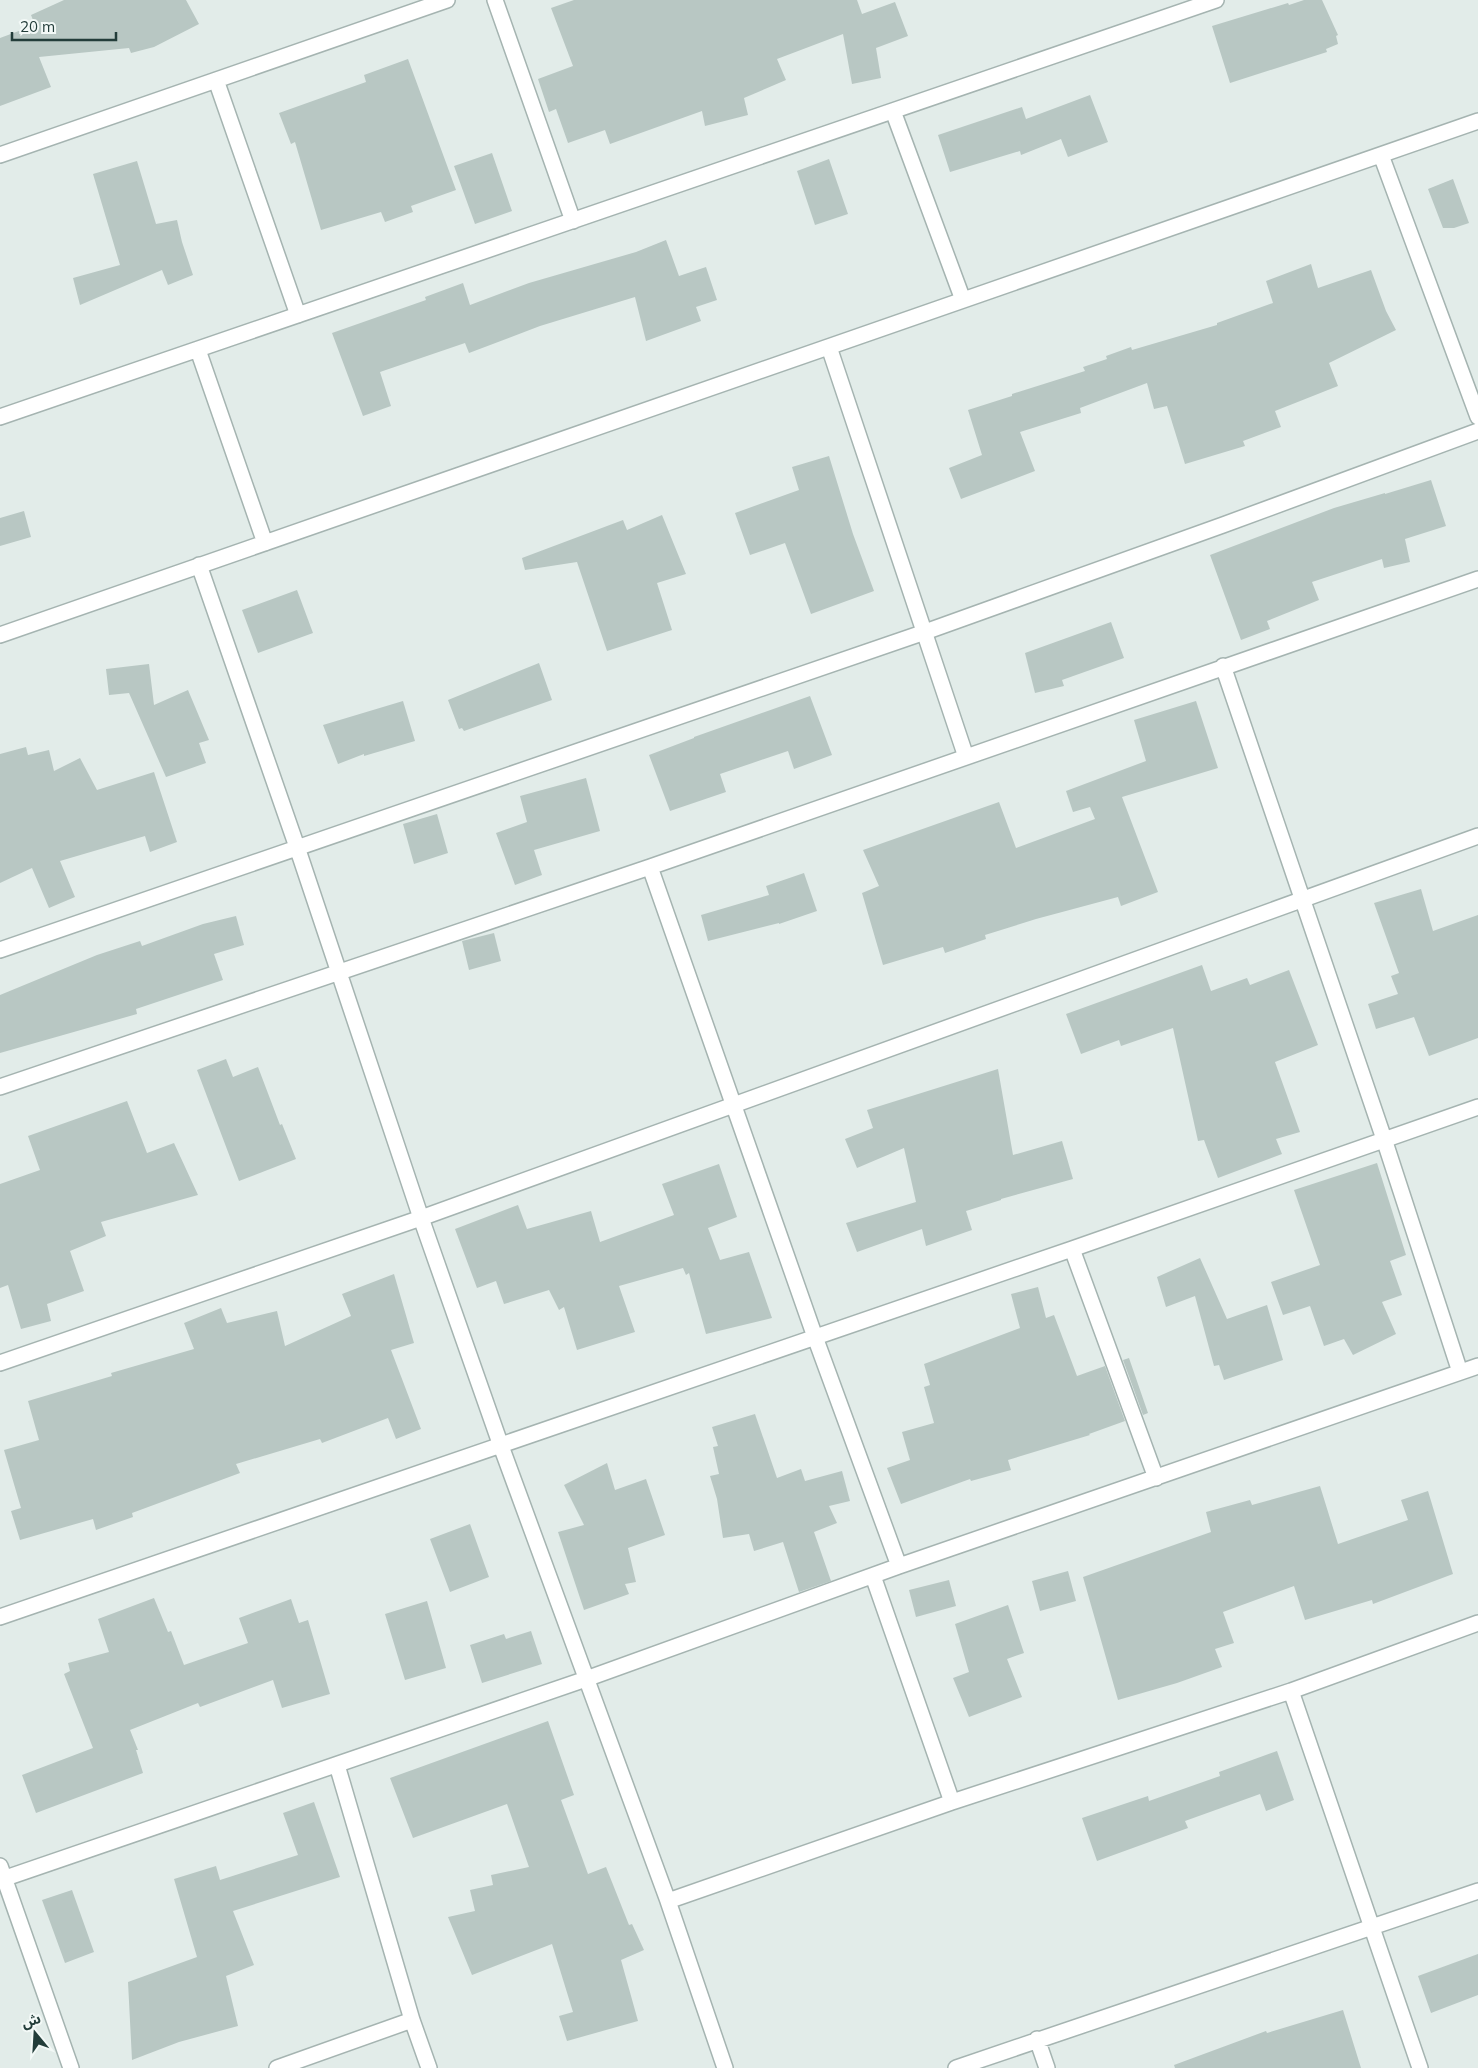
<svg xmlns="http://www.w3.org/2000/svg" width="1478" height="2068" viewBox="0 0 1478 2068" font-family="Mulish,'Noto Sans Arabic',sans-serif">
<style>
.building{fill:#b8c7c3}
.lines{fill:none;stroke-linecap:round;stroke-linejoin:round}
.minor-casing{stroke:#a5b4b1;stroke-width:18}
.minor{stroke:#fff;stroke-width:15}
</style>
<rect width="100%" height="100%" fill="#e2ece9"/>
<path class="building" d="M64 0H186L199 24 154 47 131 53 129 48 39 57 51 87 0 106V38L35 25 31 15Z
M574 0H857L862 14 895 2 908 36 876 48 881 78 852 84 843 34 777 59 786 80 744 98 748 115 705 126 702 111 610 144 605 130 568 143 556 109 549 112 538 79 573 66 551 8Z
M1304 0H1322L1338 35 1336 36 1338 44 1326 49 1327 52 1230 83 1212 26 1288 3 1289 5Z
M408 59 456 190 411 206 413 212 385 222 381 212 321 230 295 142 291 144 279 113 366 82 364 75Z
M1090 95 1108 142 1068 157 1061 139 1021 155 1020 151 950 172 938 135 1022 107 1026 119Z
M492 153 512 211 475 224 454 166Z
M829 159 848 214 815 225 797 171Z
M137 161 156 224 177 220 182 242 193 275 168 285 162 270 80 305 73 278 120 265 93 174Z
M1453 179 1469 223 1454 228H1443L1428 189Z
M666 240 679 276 706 267 717 300 696 307 701 321 646 341 635 297 540 326 469 353 465 343 380 372 391 406 363 416 332 333 426 300 425 297 463 283 470 305 529 283 636 252Z
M1311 264 1318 288 1371 270 1386 311 1396 330 1329 363 1338 386 1275 411 1281 427 1243 441 1245 446 1185 464 1167 406 1154 409 1147 383 1080 408 1081 413 1020 432 1035 471 961 499 949 468 982 455 968 410 1012 396V394L1085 371 1083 367 1107 359 1106 356 1131 347 1132 350 1217 325V323L1273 303 1266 281Z
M829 456 853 534 874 591 811 614 785 543 750 555 735 513 799 490 792 467Z
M1431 480 1446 526 1405 539 1410 562 1384 568 1382 559 1312 582 1319 600 1267 621 1270 629 1241 640 1210 555 1334 508 1385 493V494Z
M24 511 31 537 0 546V518Z
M662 515 686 574 657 583 672 630 607 651 577 562 525 570 522 558 623 520 627 530Z
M297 590 313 633 258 653 242 610Z
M1111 622 1124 658 1062 680 1064 686 1035 693 1025 653Z
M539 663 552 700 464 731 462 728 459 729 448 700Z
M149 664 154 705 188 690 209 740 199 743 206 763 166 777 129 693 109 695 106 669Z
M810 696 832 755 794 769 788 751 720 774 726 792 670 811 649 755 694 738V737Z
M403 701 415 741 364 756V754L338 764 323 725Z
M1196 701 1218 768 1122 797 1158 892 1121 906 1118 897 1036 919 985 935 986 939 945 953 943 947 883 965 862 893 879 886 863 850 999 802 1016 848 1095 819 1090 807 1073 812 1066 791 1146 761 1134 720Z
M26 747 28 755 49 750 54 771 80 758 97 790 154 772 177 842 150 852 145 836 60 861 75 897 49 908 32 868 0 883V754Z
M586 778 600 831 534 850 542 875 515 885 496 833 527 822 520 796Z
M437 814 448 853 414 864 403 824Z
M804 873 817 911 779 924V923L708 941 701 915 769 895 766 886Z
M1421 889 1433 931 1478 915V1038L1429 1056 1414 1017 1376 1029 1368 1004 1398 994 1391 976 1399 973 1374 903Z
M236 916 244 945 214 954 223 980 136 1009 137 1014 0 1053V995L97 955 140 941 142 946 203 924Z
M494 933 501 961 469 970 462 941Z
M1202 965 1211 991 1247 978 1250 985 1289 970 1318 1045 1275 1062 1300 1132 1276 1139 1282 1154 1218 1178 1204 1140 1198 1141 1173 1028 1121 1046 1119 1040 1081 1054 1066 1014Z
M226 1059 233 1077 258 1067 280 1125 282 1124 296 1159 239 1181 197 1070Z
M998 1069 1013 1155 1062 1141 1073 1179 1001 1199V1200L966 1211 972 1230 926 1246 922 1229 857 1252 846 1223 916 1202 904 1148 857 1168 845 1139 873 1128 867 1110Z
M127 1101 147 1153 174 1143 198 1195 101 1222 106 1236 70 1251 84 1291 47 1304 51 1321 21 1329 8 1285 0 1288V1184L40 1170 28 1136Z
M1377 1163 1406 1255 1390 1261 1402 1295 1382 1302 1396 1334 1353 1355 1344 1339 1324 1346 1310 1306 1283 1315 1271 1282 1320 1265 1294 1190Z
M719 1164 737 1217 708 1228 720 1260 749 1252 772 1318 706 1334 689 1273 686 1275 683 1268 619 1286 635 1332 577 1350 564 1307 559 1310 549 1290 504 1304 496 1281 477 1288 455 1229 518 1205 527 1229 591 1211 600 1242 674 1215 662 1184Z
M1200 1258 1227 1319 1267 1305 1283 1360 1224 1380 1219 1365 1214 1366 1195 1296 1166 1307 1157 1277Z
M394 1274 414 1343 391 1350 421 1429 396 1439 388 1418 322 1443 320 1439 236 1464 240 1473 132 1513 133 1517 96 1530 93 1519 20 1540 11 1511 21 1508 4 1450 39 1440 28 1401 112 1376 111 1373 194 1349 184 1323 221 1308 227 1323 277 1311 285 1346 351 1316 342 1294Z
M1038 1287 1046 1318 1054 1315 1077 1376 1105 1366 1125 1421 1089 1434 1090 1435 1008 1460 1011 1470 971 1481 970 1479 901 1504 887 1468 910 1460 902 1432 934 1423 924 1387 930 1385 924 1364 1020 1328 1011 1294Z
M1129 1358 1148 1413 1143 1415 1123 1360Z
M755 1414 777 1478 801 1469 805 1481 842 1471 850 1501 829 1506 837 1523 814 1532 831 1581 799 1592 783 1542 754 1551 749 1534 723 1538 717 1499 710 1476 719 1474 713 1447 718 1446 712 1427Z
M607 1463 615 1490 646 1479 665 1535 628 1548 636 1582 625 1584 629 1594 584 1610 558 1532 584 1525 564 1485Z
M1320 1486 1338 1544 1408 1520 1401 1500 1428 1491 1453 1574 1373 1604 1372 1600 1305 1620 1294 1586 1223 1612 1234 1643 1215 1649 1222 1667 1177 1683 1118 1700 1083 1577 1211 1532 1206 1512 1250 1500 1252 1505Z
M470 1524 489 1577 450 1592 430 1539Z
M1068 1571 1076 1601 1040 1611 1032 1581Z
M949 1580 956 1606 916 1617 909 1590Z
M154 1598 168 1632 171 1631 184 1665 248 1643 239 1618 291 1599 299 1623 308 1620 330 1694 282 1708 273 1680 200 1707 198 1703 130 1730 138 1750H136L143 1773 36 1813 22 1775 93 1748 64 1674 70 1671 68 1663 109 1652 98 1619Z
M427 1601 446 1668 405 1680 385 1614Z
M1008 1605 1024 1653 1007 1659 1022 1697 969 1717 953 1678 969 1672 955 1624Z
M531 1631 542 1664 482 1683 470 1645 504 1634 506 1639Z
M548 1721 574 1795 561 1800 588 1874 606 1867 629 1925 632 1924 644 1950 621 1960 638 2021 567 2041 559 2016 573 2012 552 1944 472 1975 448 1917 475 1911 470 1890 493 1885 491 1875 529 1867 507 1804 413 1838 390 1778Z
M1277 1751 1294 1800 1266 1811 1260 1794 1185 1821 1188 1828 1097 1861 1082 1818 1148 1796 1149 1801 1220 1776 1219 1772Z
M314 1802 340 1877 233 1911 254 1965 226 1976 238 2026 179 2042 132 2060 128 1982 197 1957 174 1879 216 1866 220 1880 298 1855 283 1813Z
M72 1890 94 1952 65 1963 42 1900Z
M1478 1954V1995L1431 2013 1418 1976Z
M1343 2010 1361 2068H1175L1174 2065 1266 2031 1267 2033Z"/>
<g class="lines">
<g class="minor-casing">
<path id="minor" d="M495 0 573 221
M216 80 298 315
M893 111 963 300
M0 155 447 0
M1381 155 1478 417
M829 347 966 757
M198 350 265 543
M0 417 1216 0
M199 565 297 847 421 1218 501 1446 668 1901 725 2068
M0 635 1478 121
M1223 666 1384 1139 1460 1372
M650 867 815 1337 899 1566
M0 950 925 632 1223 525 1478 431
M0 1087 650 867 1478 579
M1072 1249 1156 1478
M0 1363 421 1218 1478 836
M873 1576 952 1802
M0 1617 1072 1249 1478 1107
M1291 1691 1420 2068
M337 1765 412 2020 429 2068
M0 1866 71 2068
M0 1880 586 1679 899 1566 1478 1366
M668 1901 952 1802 1291 1691 1478 1623
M1037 2039 1047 2068
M277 2068 412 2020
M956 2068 1478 1891"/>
</g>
<use href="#minor" class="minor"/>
</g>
<g transform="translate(35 2033) rotate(342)" stroke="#f3f9f7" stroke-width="4" paint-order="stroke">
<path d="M0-4L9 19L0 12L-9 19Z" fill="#233d3a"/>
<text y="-8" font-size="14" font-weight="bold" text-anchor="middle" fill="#233d3a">ش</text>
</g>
<path d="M12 32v8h104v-8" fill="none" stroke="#233d3a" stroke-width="2.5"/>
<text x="20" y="32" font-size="15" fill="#233d3a" stroke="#f3f9f7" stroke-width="4" paint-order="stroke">20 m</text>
</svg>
